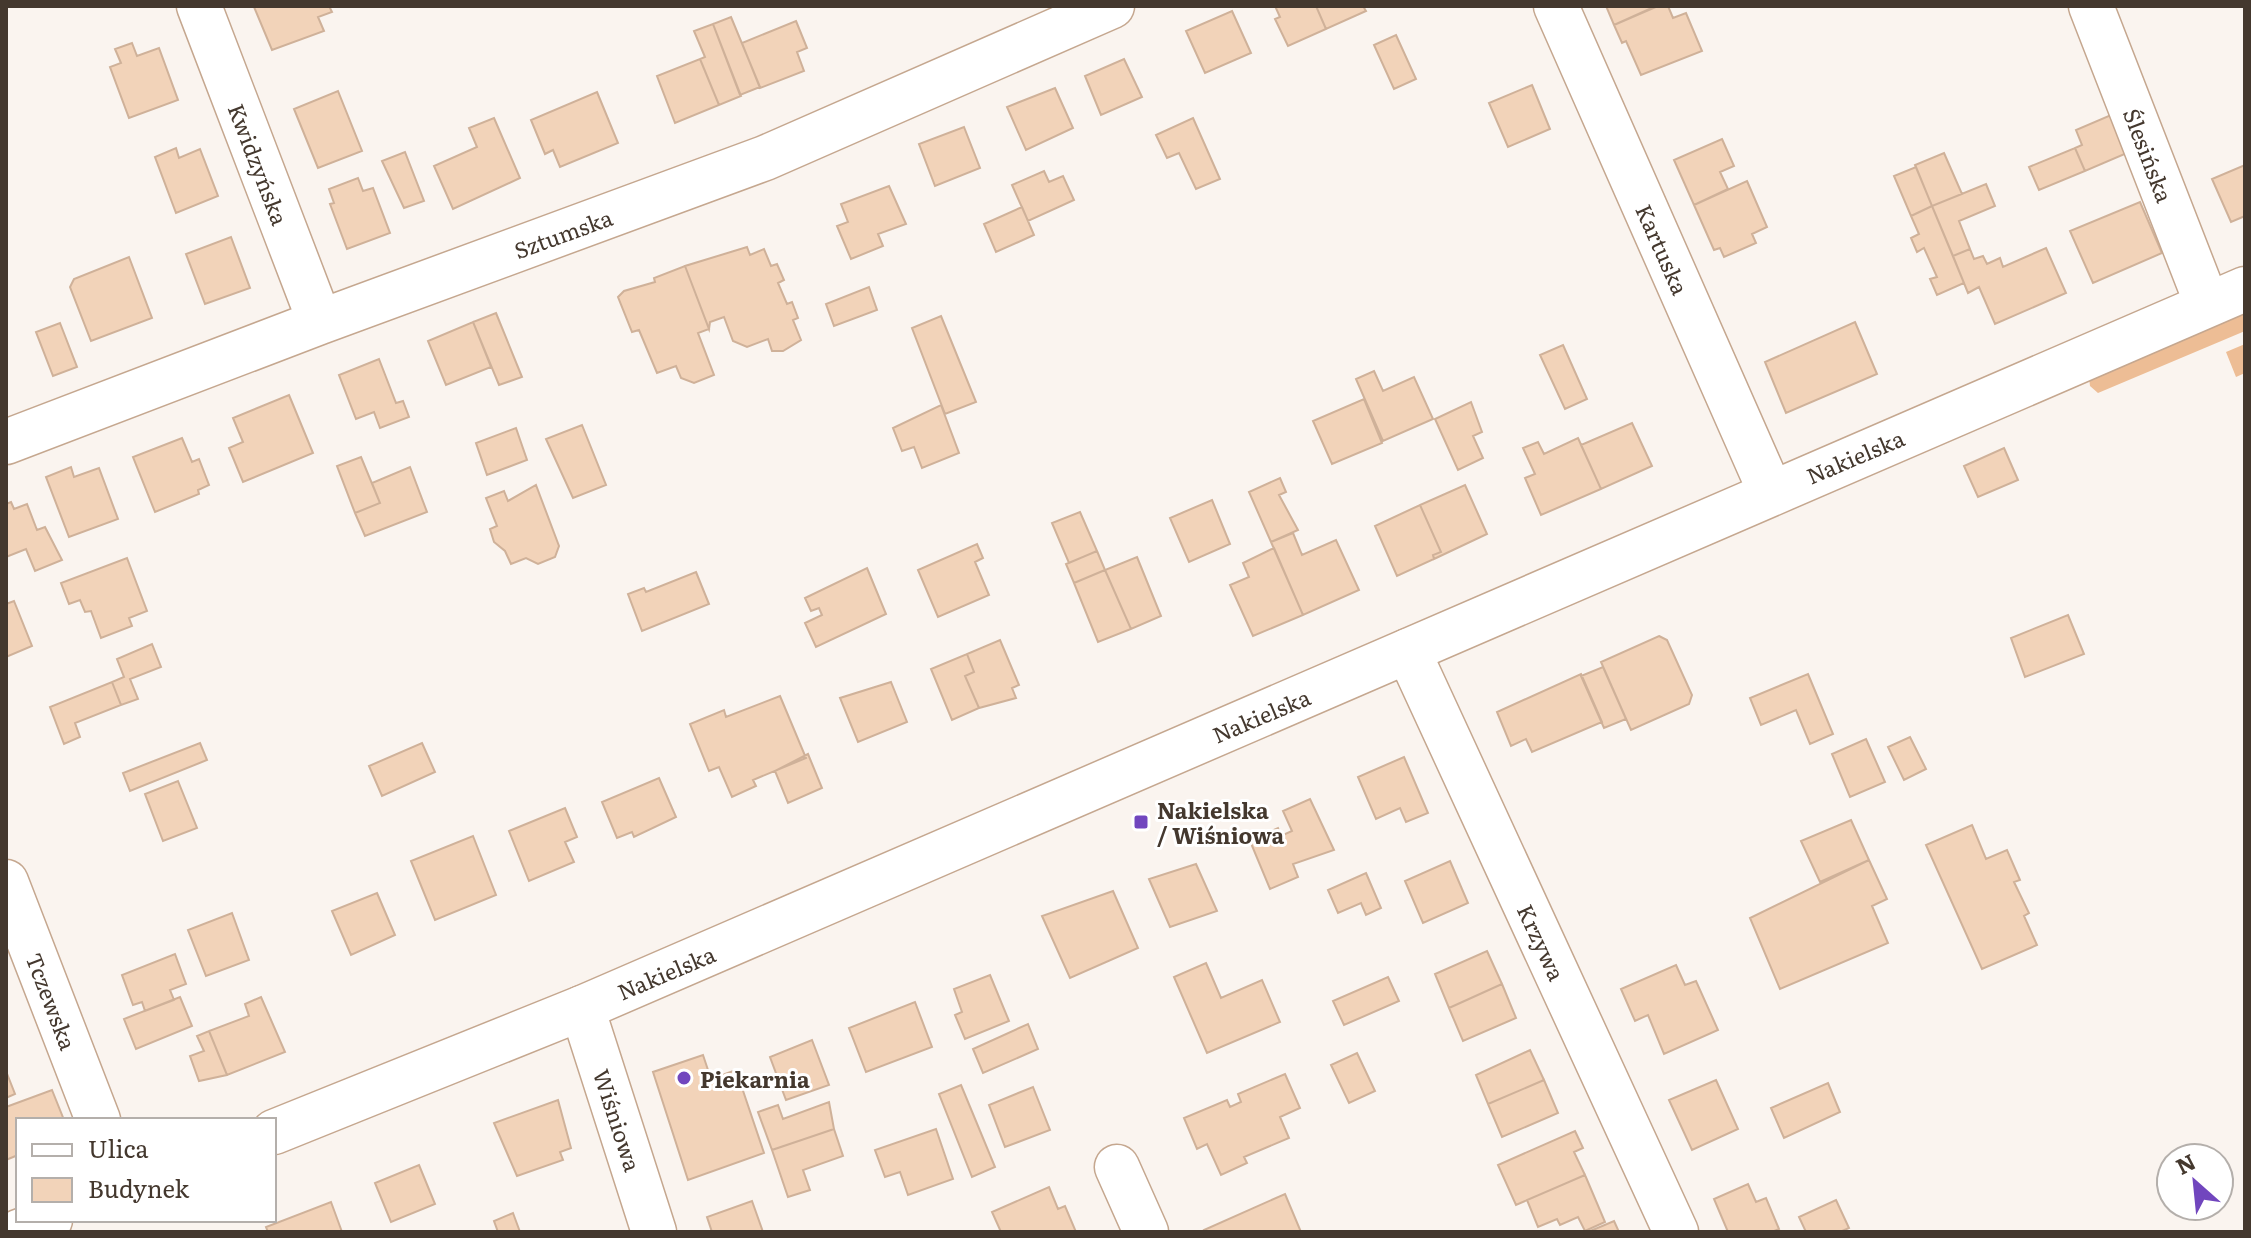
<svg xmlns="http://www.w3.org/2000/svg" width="2251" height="1238" viewBox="0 0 2251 1238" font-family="Literata,serif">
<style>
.green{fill:#edbd95}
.building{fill:#f2d3b9;stroke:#cfb199;stroke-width:2}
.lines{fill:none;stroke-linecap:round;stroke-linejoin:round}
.minor-casing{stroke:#c5a78f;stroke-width:47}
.major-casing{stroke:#c5a78f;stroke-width:47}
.minor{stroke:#fff;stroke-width:44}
.major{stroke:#fff;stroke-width:44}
.poi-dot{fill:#7146be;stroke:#fff;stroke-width:3}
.labels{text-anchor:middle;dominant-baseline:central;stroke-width:6;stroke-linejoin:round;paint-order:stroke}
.street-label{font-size:22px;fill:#44382e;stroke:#fff}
.poi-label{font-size:22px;font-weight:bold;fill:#44382e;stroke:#fff;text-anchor:start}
</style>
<rect width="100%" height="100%" fill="#faf4ef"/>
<path class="green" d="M2245 314V331L2098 393 2090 386 2089 378Z
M2245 344V373L2236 377 2226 352Z"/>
<path class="building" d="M329 6 332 12 318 17 324 31 272 50 254 7Z
M1275 6H1316L1326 29 1288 46 1275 19 1280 17Z
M1316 6H1363L1366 11 1326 29Z
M1606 6H1654V7L1614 25Z
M1658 6H1668L1673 18 1686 13 1702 51 1641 75 1626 41 1622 43 1614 25Z
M1232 11 1251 53 1205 73 1186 31Z
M731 17 760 87 740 95 713 24Z
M796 21 807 48 797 52 804 71 760 88 742 43Z
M713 24 741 96 719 105 700 59 705 57 694 31Z
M1396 35 1416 79 1394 89 1374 45Z
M132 43 137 56 159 48 178 100 129 118 110 67 121 63 115 49Z
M700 59 719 105 675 123 657 76Z
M1124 59 1142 97 1101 115 1085 76Z
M1532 85 1550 129 1508 147 1489 103Z
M1055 88 1073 128 1026 150 1007 107Z
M338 91 362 151 318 168 294 109Z
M597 92 618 143 560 167 553 150 545 154 531 120Z
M2111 115 2127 153 2085 171 2075 148 2082 145 2076 130Z
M494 118 520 178 453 209 434 166 477 147 469 128Z
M1193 118 1220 179 1196 189 1179 153 1167 158 1156 135Z
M964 127 980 168 935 186 919 144Z
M1722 139 1734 166 1720 172 1728 189 1694 205 1674 160Z
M176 148 179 158 200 149 218 196 176 213 155 157Z
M2075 148 2085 171 2039 190 2029 167Z
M405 152 424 201 404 208 382 161Z
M1944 153 1962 194 1932 206 1915 165Z
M2245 165V216L2231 222 2212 179Z
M1916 167 1932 206 1911 216 1894 176Z
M1044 171 1049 182 1063 176 1074 200 1028 221 1012 185Z
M358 178 363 191 373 188 390 233 347 249 330 204 334 203 329 189Z
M1747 181 1767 227 1752 234 1756 243 1724 257 1720 248 1714 250 1694 205Z
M1986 184 1995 206 1959 221 1970 249 1953 256 1932 206Z
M889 186 906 224 878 234 883 246 851 259 837 226 848 222 841 204Z
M2140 202 2162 253 2093 283 2070 231Z
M1932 206 1964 283 1937 295 1930 279 1937 277 1924 248 1917 252 1911 238 1919 234 1911 216Z
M1022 207 1034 235 996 252 984 224Z
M231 237 250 288 205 304 186 254Z
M747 247 750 255 764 249 771 266 777 264 784 280 778 283 787 304 792 302 798 318 793 320 801 340 783 351H772L768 339 747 347 733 341 724 317 710 322 709 329 685 266Z
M2046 248 2066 293 1995 324 1979 287 1968 293 1953 256 1970 249 1974 259 1983 256 1987 264 2000 258 2003 267Z
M129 257 152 318 91 341 70 287 74 279Z
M685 266 709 329 698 333 714 375 694 383 681 378 676 366 657 373 639 330 632 332 618 297 624 291 655 282 654 278Z
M869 287 877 310 834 326 826 304Z
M496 313 522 377 499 385 473 322Z
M941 316 976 402 945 414 912 328Z
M473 322 491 367 446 385 428 341Z
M1855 322 1877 374 1786 413 1765 362Z
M60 323 77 367 53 376 36 332Z
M1563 345 1587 399 1565 409 1540 355Z
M379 359 396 403 403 401 409 417 380 428 374 412 356 419 339 375Z
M1374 371 1383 391 1414 377 1433 419 1383 441 1356 379Z
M289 395 313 453 243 482 229 448 243 442 233 418Z
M1364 399 1382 443 1332 464 1313 421Z
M1471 402 1482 432 1473 436 1483 458 1458 470 1435 419Z
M941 405 959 453 922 468 914 447 902 451 893 428Z
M1632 423 1652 466 1601 489 1581 445Z
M582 425 606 485 573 498 546 439Z
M516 428 527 460 487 475 476 443Z
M182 438 192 462 199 459 209 485 198 490 199 494 155 512 133 457Z
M1578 438 1601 489 1541 515 1525 478 1535 474 1523 448 1538 442 1544 454Z
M2004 448 2018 480 1978 497 1964 466Z
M361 457 380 503 355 513 337 466Z
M71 467 74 477 99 468 118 519 69 537 46 477Z
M410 467 427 512 365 536 355 513 380 503 372 483Z
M1280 478 1286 492 1279 495 1298 530 1271 542 1249 492Z
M536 485 559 546 555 557 538 564 526 558 511 564 505 551 494 542 490 529 497 526 486 498 504 491 508 501Z
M1465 485 1487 534 1434 559 1433 555 1441 552 1420 505Z
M1212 500 1230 544 1189 562 1170 518Z
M11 502 14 509 27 504 37 530 45 527 62 560 35 571 26 549 6 557V504Z
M1420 505 1441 552 1433 555 1434 559 1397 576 1375 526Z
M1080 512 1097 551 1069 563 1052 523Z
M1293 533 1302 555 1336 540 1359 590 1303 615 1271 542Z
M977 544 983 558 975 562 989 595 938 617 918 570Z
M1274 548 1303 615 1253 636 1230 585 1249 577 1243 563Z
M1097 551 1105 570 1074 583 1066 564Z
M1137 557 1161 616 1131 629 1105 570Z
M127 558 147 611 129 618 132 626 101 638 91 611 85 612 80 600 69 604 61 583Z
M867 568 886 614 816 647 805 623 822 615 819 608 811 611 805 598Z
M1105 570 1131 629 1098 642 1074 583Z
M696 572 709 604 642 631 628 594 644 588 646 592Z
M14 601 32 646 6 657V604Z
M2068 615 2084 654 2025 677 2011 638Z
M1659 636 1667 640 1692 695 1689 704 1631 730 1601 662Z
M1000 640 1019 685 1012 688 1016 698 979 708 965 676 974 672 967 654Z
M152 644 161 667 130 679 138 699 121 705 112 682 124 677 117 659Z
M967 654 974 672 965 676 979 708 952 720 931 669Z
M1603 667 1626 719 1604 728 1581 676Z
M1581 674 1602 722 1532 752 1526 739 1511 746 1497 712Z
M1808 674 1833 734 1810 744 1796 710 1761 725 1750 698Z
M112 682 121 705 75 723 80 737 64 744 50 707Z
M891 682 907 722 858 742 840 698Z
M780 696 806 758 753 780 756 786 732 797 719 767 709 771 690 724 724 710 726 717Z
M1910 737 1926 769 1904 780 1888 747Z
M1866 739 1885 782 1850 797 1832 754Z
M200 743 207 760 130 791 123 773Z
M422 743 435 772 382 796 369 766Z
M808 754 822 788 788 803 775 771Z
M1404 757 1428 813 1406 822 1400 808 1376 819 1358 777Z
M659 778 676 817 634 837 632 832 617 838 602 802Z
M178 781 197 828 163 841 145 794Z
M1310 799 1334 850 1293 864 1298 877 1270 889 1250 841 1278 828 1281 836 1292 831 1283 811Z
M565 808 577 837 565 842 574 862 529 881 509 831Z
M1851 820 1869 860 1820 882 1801 841Z
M1972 825 1986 859 2007 850 2020 880 2014 882 2029 913 2024 916 2037 945 1982 969 1926 845Z
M473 836 496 895 435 920 411 861Z
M1869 860 1887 899 1872 906 1888 943 1780 989 1750 918Z
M1450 861 1468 903 1423 923 1405 881Z
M1196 864 1217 911 1170 927 1149 879Z
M1366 873 1381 908 1366 915 1361 903 1338 913 1328 890Z
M1113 891 1138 948 1070 978 1042 916Z
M377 893 395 935 351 955 332 911Z
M232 913 249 960 206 976 188 930Z
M1487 951 1502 984 1449 1008 1435 974Z
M175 954 186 984 170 990 174 1000 145 1011 142 1002 133 1005 122 975Z
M1206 963 1221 998 1262 980 1280 1022 1207 1053 1174 977Z
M1676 965 1685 985 1696 981 1718 1030 1664 1054 1648 1015 1635 1021 1621 989Z
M990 975 1009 1021 965 1039 955 1015 962 1012 954 989Z
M1388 977 1399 1001 1344 1025 1333 1001Z
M1502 984 1516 1018 1463 1041 1449 1008Z
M180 997 192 1026 136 1049 124 1019Z
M261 997 285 1052 227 1075 209 1031 249 1016 245 1004Z
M915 1002 932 1047 866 1072 849 1028Z
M1028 1024 1038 1049 983 1073 973 1049Z
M209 1031 227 1075 199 1081 190 1056 204 1051 197 1036Z
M812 1040 829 1085 786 1100 770 1057Z
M1530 1050 1544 1080 1488 1104 1476 1075Z
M1357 1053 1375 1091 1349 1103 1331 1065Z
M703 1055 711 1079 736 1070 764 1153 688 1180 653 1072Z
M6 1071 15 1094 6 1098Z
M1285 1074 1300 1108 1280 1117 1289 1138 1244 1157 1247 1163 1221 1175 1207 1144 1197 1149 1184 1118 1227 1100 1230 1107 1241 1102 1238 1094Z
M1544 1080 1558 1113 1502 1137 1488 1104Z
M1716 1080 1738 1129 1692 1150 1669 1100Z
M1828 1083 1840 1112 1784 1138 1771 1108Z
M961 1085 995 1167 972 1177 939 1094Z
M1033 1087 1050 1130 1005 1147 989 1105Z
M52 1090 64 1120H18V1155L6 1160V1107Z
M558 1100 571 1148 560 1152 563 1160 517 1176 494 1123Z
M829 1102 834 1129 772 1150 758 1112 778 1105 783 1119Z
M834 1129 843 1156 803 1170 810 1190 788 1197 772 1150Z
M936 1129 953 1179 908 1195 900 1172 885 1177 875 1150Z
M1575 1131 1583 1148 1574 1152 1585 1175 1516 1205 1498 1165Z
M419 1165 435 1204 391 1222 375 1183Z
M1585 1175 1605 1222 1585 1231 1578 1217 1560 1225 1557 1219 1538 1227 1527 1200Z
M1748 1184 1756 1202 1766 1198 1779 1229 1772 1232H1728L1714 1199Z
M1049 1187 1058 1209 1065 1206 1076 1232H1001L992 1212Z
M1285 1194 1301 1232H1205L1204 1230Z
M1836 1200 1849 1228 1840 1232H1806L1799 1217Z
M752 1201 763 1232H712L707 1217Z
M331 1202 342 1232H268L266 1227Z
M513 1213 520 1232H498L494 1221Z
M1614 1221 1619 1232H1588Z"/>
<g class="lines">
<g class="minor-casing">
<path id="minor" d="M199 6 320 322
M1556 6 1771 493
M2091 6 2207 304
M6 442 320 322 765 158 1112 6
M1408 651 1676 1232
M6 882 98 1120
M582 1008 654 1232
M1117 1167 1146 1232"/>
</g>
<g class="major-casing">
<path id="major" d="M274 1132 582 1008 2245 289
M18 1232 50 1220"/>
</g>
<use href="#minor" class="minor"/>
<use href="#major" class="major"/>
</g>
<g class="poi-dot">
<rect x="1133" y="814" width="16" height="16" rx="4"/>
<circle cx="684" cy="1078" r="8"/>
</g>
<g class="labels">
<g class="street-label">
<text transform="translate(2149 155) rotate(69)">Ślesińska</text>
<text transform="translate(259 164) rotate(69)">Kwidzyńska</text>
<text transform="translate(563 233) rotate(-20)">Sztumska</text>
<text transform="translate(1663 249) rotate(66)">Kartuska</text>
<text transform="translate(1855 456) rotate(-23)">Nakielska</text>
<text transform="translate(1261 715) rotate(-23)">Nakielska</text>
<text transform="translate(1542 942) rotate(65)">Krzywa</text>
<text transform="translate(666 972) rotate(-23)">Nakielska</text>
<text transform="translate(52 1001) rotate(69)">Tczewska</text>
<text transform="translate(618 1120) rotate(72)">Wiśniowa</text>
</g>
<g class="poi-label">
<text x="1157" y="809">Nakielska<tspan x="1157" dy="25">/ Wiśniowa</tspan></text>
<text x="700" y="1078">Piekarnia</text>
</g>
</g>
<rect width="2251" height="1238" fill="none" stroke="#44382e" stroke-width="16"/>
<rect x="16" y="1118" width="260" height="104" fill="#ffffff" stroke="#b4afab" stroke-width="2"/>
<rect x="32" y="1144" width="40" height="12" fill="#ffffff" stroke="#b4afab" stroke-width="2"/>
<text x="88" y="1158" font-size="24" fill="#44382e">Ulica</text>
<rect x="32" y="1178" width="40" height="24" fill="#f2d3b9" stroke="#b4afab" stroke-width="2"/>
<text x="88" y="1198" font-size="24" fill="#44382e">Budynek</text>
<g transform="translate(2195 1182) rotate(333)"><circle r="38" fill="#ffffff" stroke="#b4afab" stroke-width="2"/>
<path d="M0-6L14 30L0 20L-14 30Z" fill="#7146be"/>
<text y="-12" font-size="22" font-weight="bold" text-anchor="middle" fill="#44382e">N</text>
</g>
</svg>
